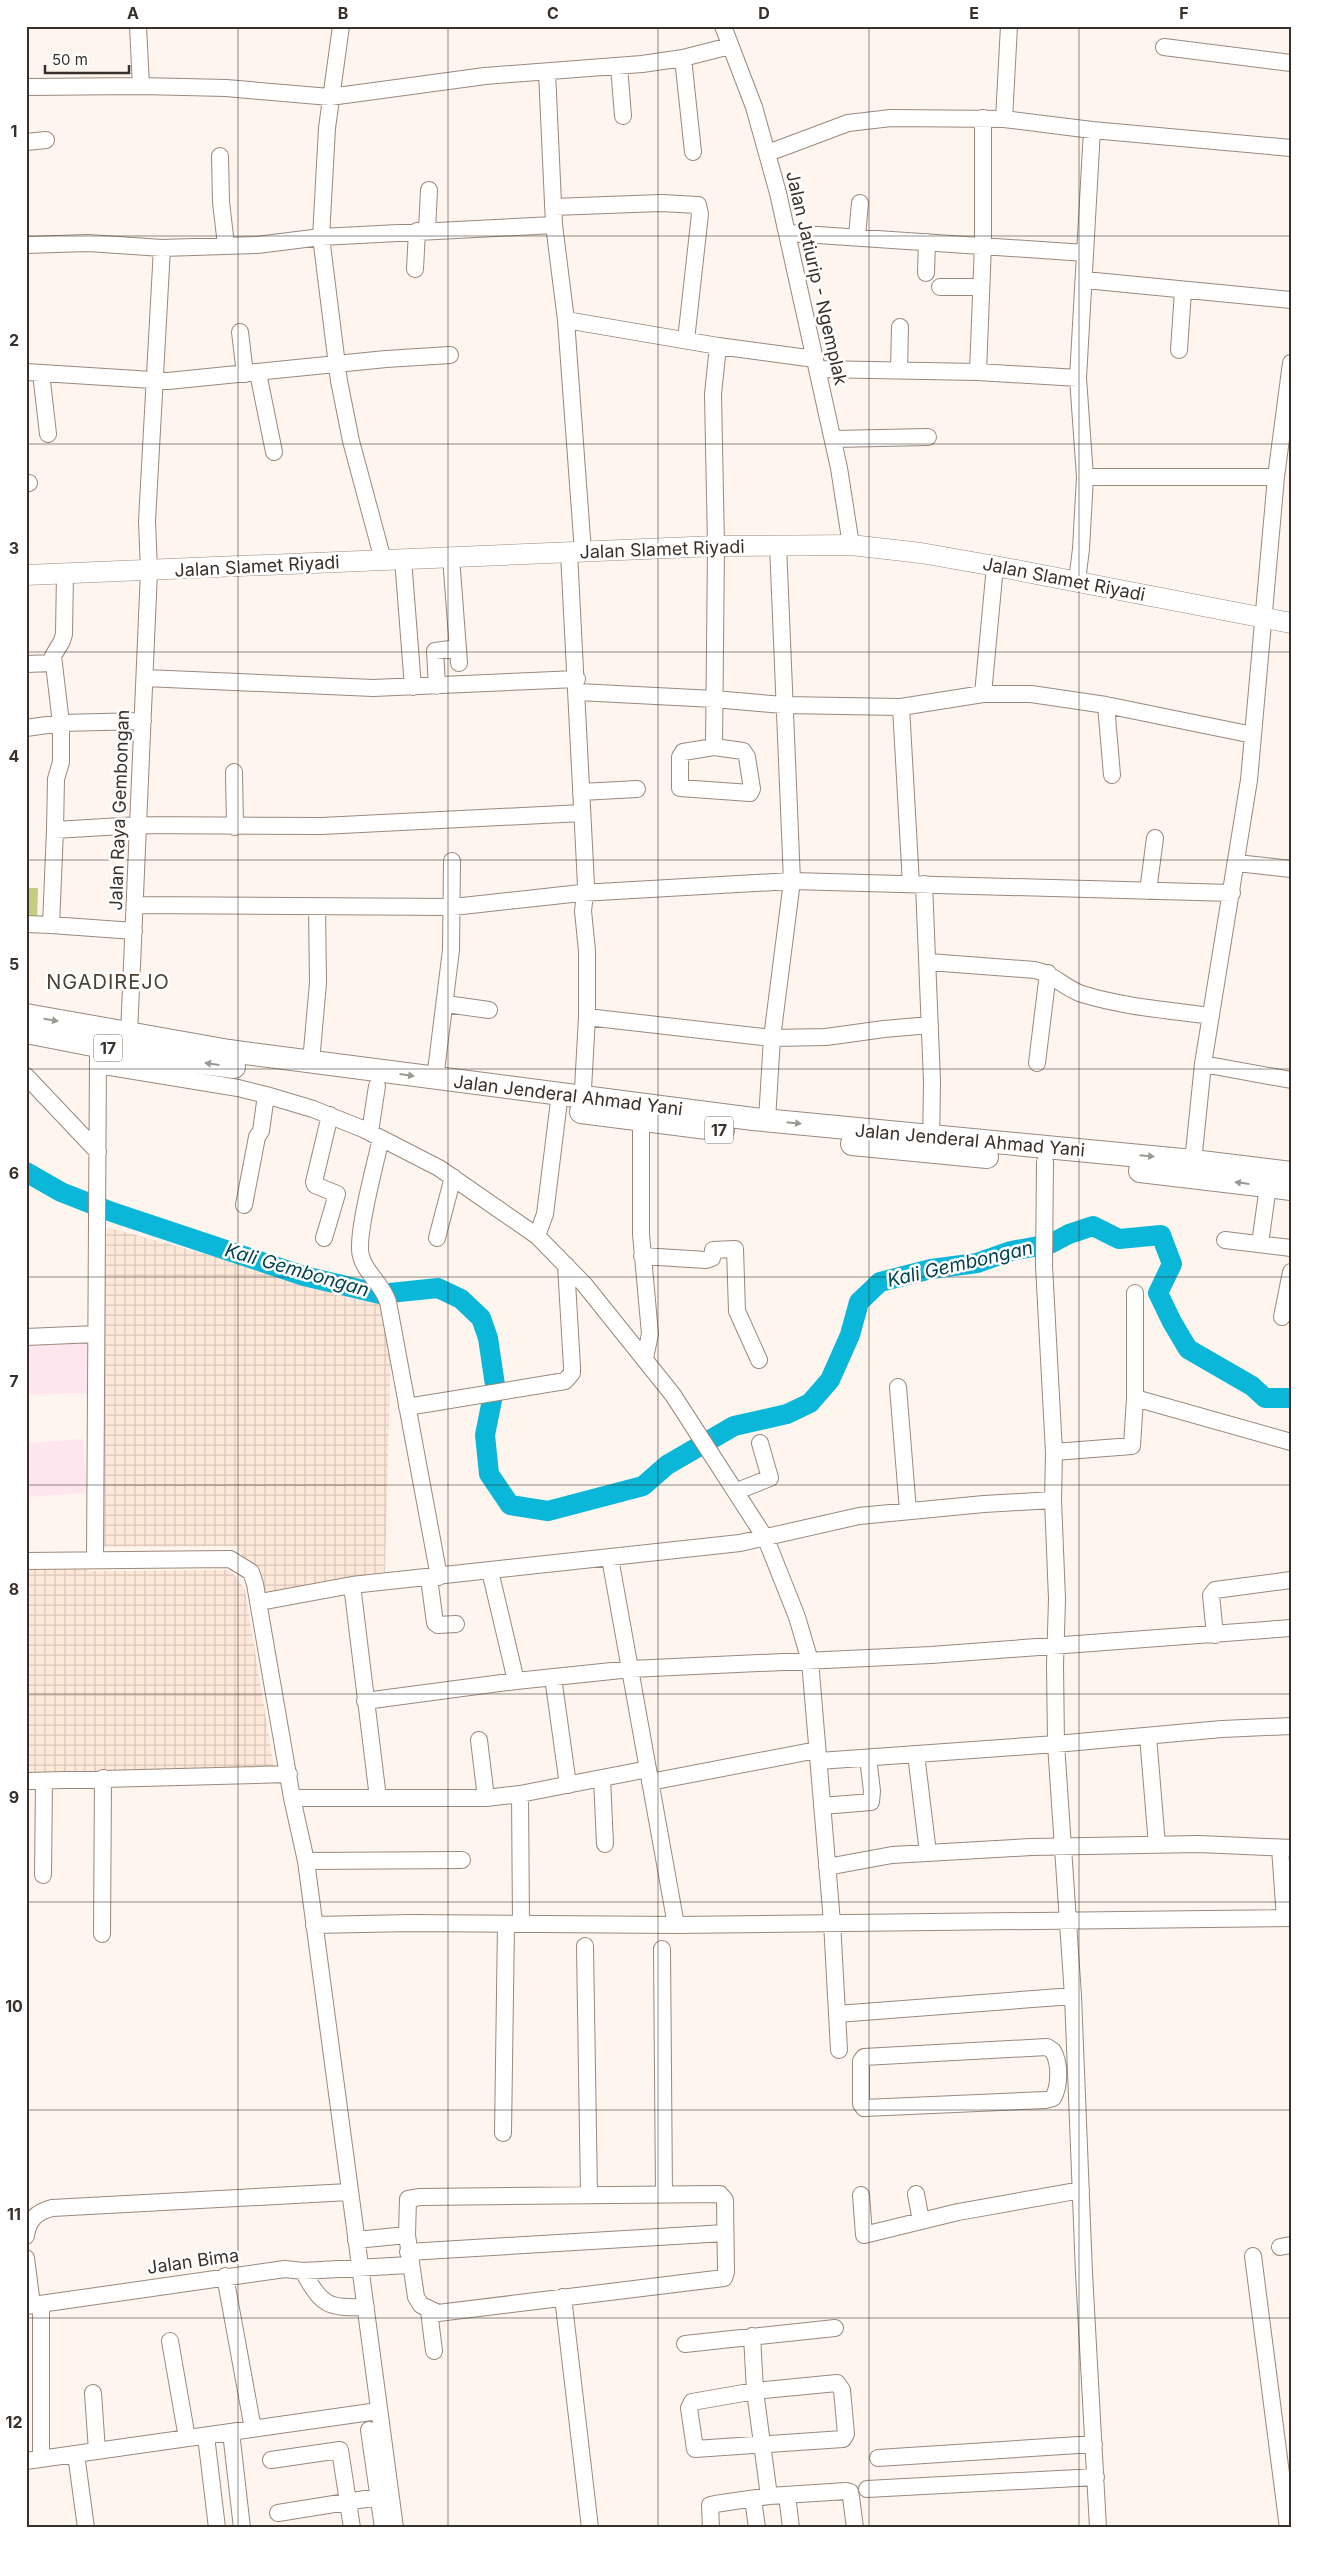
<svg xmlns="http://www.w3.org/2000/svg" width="1317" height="2554" viewBox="0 0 1317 2554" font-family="Inter,sans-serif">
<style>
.commercial{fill:#fee5ee}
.industrial{fill:url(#industrial-grid)}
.grass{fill:#c6cd80}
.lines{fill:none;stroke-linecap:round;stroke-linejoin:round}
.river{stroke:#0ab7d9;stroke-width:20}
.minor-casing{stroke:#9b897a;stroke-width:18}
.major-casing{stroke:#9b897a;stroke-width:21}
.highway-casing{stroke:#9b897a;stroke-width:24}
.minor{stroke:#fff;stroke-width:16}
.major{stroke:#fff;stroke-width:20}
.highway{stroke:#fff;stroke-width:22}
.oneway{fill:#9c9894}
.grid{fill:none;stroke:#38302a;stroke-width:1;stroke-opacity:0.55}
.labels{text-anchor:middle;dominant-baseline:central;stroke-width:5;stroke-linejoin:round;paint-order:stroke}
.shield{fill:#fff;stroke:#746e6a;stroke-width:1}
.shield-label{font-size:16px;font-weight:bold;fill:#38302a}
.street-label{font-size:18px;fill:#38302a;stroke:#fff}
.water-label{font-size:19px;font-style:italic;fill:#004250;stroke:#fff}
.quarter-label{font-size:20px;letter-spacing:1px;fill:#504033;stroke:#fff}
.neatline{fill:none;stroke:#38302a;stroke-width:2}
.grid-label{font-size:16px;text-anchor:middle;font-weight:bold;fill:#38302a}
</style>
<defs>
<pattern id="industrial-grid" width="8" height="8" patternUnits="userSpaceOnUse" patternTransform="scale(1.25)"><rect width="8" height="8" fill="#fee8da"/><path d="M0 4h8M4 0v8" fill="none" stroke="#dac7bb"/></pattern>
</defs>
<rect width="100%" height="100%" fill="#fdf5ee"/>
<path class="commercial" d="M90 1343 92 1393 26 1395V1345Z
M83 1439 87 1493 26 1497V1443Z"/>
<path class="industrial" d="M103 1226 392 1305 385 1575 263 1594 237 1546 97 1547Z
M85 1562 88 1571 231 1570 245 1590 274 1768 26 1773V1563Z"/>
<path class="grass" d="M26 888H38L37 923 26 922Z"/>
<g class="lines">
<path class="river" d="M26 1172 61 1192 112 1212 304 1276 380 1294 438 1288 461 1299 481 1318 488 1338 495 1385 485 1435 489 1474 510 1505 548 1511 643 1486 667 1465 734 1426 787 1414 810 1403 830 1380 850 1335 859 1302 880 1282 931 1269 977 1263 1011 1251 1050 1244 1069 1234 1093 1226 1119 1239 1161 1235 1172 1264 1158 1293 1172 1322 1188 1349 1252 1386 1265 1398H1291"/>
<g class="minor-casing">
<path id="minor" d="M138 26 141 86
M341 26 327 128 321 237 339 381 351 441 383 560
M723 26 754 107 778 193 839 468 851 545
M1164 47 1291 63
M683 58 693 152
M619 66 623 116
M547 72 554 225 566 320 583 552
M26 87 141 86 226 88 330 97 485 76 642 64 683 58 730 46
M1004 119 1009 26
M26 142 46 140
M768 153 848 123 891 118 1004 119 1092 130 1291 148
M220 156 221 202 226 245
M553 207 661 203 698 205 700 214 686 340
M427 230 429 190
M788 233 1085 253
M857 236 860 203
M26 245 88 243 162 248 257 245 321 237 554 225
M415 269 417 231
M926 273 927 242
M1085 280 1291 300
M940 287H981
M566 320 718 346 815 359
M240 332 245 374
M1179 350 1183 291
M817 369 978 372 1078 378
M899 370 900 327
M26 372 168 381 386 359 450 355
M978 372 983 245V118
M41 373 48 434
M258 373 274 452
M833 439 928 437
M1085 477H1276
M26 484 29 483
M569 553 586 885 583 911 587 951V1017L582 1107
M451 557 459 663
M403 559 413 687
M65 574 64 634 62 641 53 656 61 723V762L56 779 55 830 138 825 322 826 582 813
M1077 581 1081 549 1085 477 1078 378 1092 130
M26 664 53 663
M145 678 373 688 577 679
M437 686 435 651 458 648
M578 692 714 699 783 705 901 707 983 694H1031L1106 705 1253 735
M983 694 995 566
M1106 705 1112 775
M901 707 911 884
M26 728 61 723 143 721
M714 747 683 752 680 757V788L750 793 752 789 747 757 743 751 714 747 716 546 713 394 718 346
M234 772 235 827
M581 792 637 789
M1237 863 1291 869
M924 884 932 1081 931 1147
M1148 891 1155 838
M135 905 453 907 581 893 792 881 1232 893
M26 924 51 925 55 830
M51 925 134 931
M929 962 1035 970C1054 974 1064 988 1082 994 1124 1007 1168 1010 1211 1016
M446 1004 489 1010
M587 1017 772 1038 826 1037 884 1029 930 1025
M127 1044 129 1034 149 571 147 521 162 248
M311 1062 318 983 317 907
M1037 1063 1048 973
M1203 1064 1291 1080
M98 1065 238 1088 266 1095 313 1109 363 1129 439 1168 537 1236 584 1284 673 1395 766 1539 797 1617 810 1661 832 1922 839 2050
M26 1076 98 1152
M435 1079 451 950 452 861
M641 1120V1234L650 1334 645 1358
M767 1120 772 1038 792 881 778 545
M370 1132 377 1086
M381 1138C376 1162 355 1237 361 1256 365 1273 382 1283 388 1302L439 1577
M1045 1162 1044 1266 1054 1452 1053 1500 1057 1599 1055 1665 1056 1744 1073 1996 1084 2273 1098 2528
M1192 1172 1203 1064 1249 780 1276 477 1291 363
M244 1205 257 1137 261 1131 266 1095
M537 1236 545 1214 560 1093
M324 1238 337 1194 315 1185 314 1182 330 1115
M437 1238 453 1177
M1225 1240 1291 1248
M1260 1244 1268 1186
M642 1256 706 1260 712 1258 713 1250 735 1249 737 1311 759 1360
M1282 1317 1291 1272
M26 1337 96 1334
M898 1387 908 1511
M1135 1398V1293
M407 1407 565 1381 572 1373V1367L566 1265
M1054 1452 1132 1446 1135 1398 1291 1442
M737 1491 770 1478 760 1443
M610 1558 676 1925
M95 1560 98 1055
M26 1561 230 1559 251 1572 255 1584 292 1798 306 1861 395 2528
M490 1571 516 1681
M429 1578 435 1623 438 1625 456 1624
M352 1585 378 1798
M260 1602 352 1585 740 1543 859 1516 984 1504 1053 1500
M1215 1635 1211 1595 1215 1590 1291 1580
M553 1677 568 1785
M365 1701 516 1681 631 1669 931 1655 1291 1628
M1148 1736 1157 1845
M479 1740 486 1798
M916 1754 928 1853
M819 1761 1056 1744 1222 1729 1291 1726
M602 1778 605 1844
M26 1781 289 1774
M650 1782 817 1750
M520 1794 521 1924
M292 1798H486L520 1794 648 1769
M822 1806 871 1802 872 1791 868 1758
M1280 1848 1285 1918
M306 1861 462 1860
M827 1867 892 1855 1031 1847 1199 1844 1291 1848
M43 1875 44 1781
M314 1925 411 1923 676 1925 1291 1918
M102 1934 103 1778
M585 1946 589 2195
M662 1949 664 2194
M837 2014 1073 1996
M1047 2047 1053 2051C1060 2063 1060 2086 1053 2098L1045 2100 864 2108 861 2104V2061L864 2057Z
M503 2133 506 1924
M720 2194 725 2200 726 2272 724 2278 438 2313 421 2305 416 2297 407 2235 408 2199 420 2197Z
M916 2194 921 2221
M861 2195 864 2235 958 2212 1081 2190
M26 2236C28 2220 36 2212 52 2208L349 2192
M356 2240 407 2235
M1280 2247 1291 2245
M408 2252 725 2233
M1253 2256 1288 2528
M26 2258 32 2305
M303 2271C322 2306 327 2308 366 2307
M225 2276 253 2429
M563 2297 590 2528
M41 2304V2459
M26 2306 285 2269 303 2271 409 2265
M429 2311 434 2351
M752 2336 755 2391 769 2496
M170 2341 187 2438
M685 2344 835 2328
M837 2383 842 2390 846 2434 843 2439 695 2449 689 2408 692 2402 755 2391Z
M93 2393 97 2451
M369 2430 383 2528
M231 2432 242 2528
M206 2436 217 2528
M76 2454 86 2528
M878 2458 1094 2444
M271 2460 340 2450 352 2528
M26 2461 378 2411
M867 2489 1096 2477
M787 2495 791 2528
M753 2499 757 2528
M278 2513 390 2495
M711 2528 710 2505 715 2504 769 2496 846 2491 850 2492 851 2497 855 2528"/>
</g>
<g class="major-casing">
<path id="major" d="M26 575 716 546 851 545 921 553 995 566 1291 623"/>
</g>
<g class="highway-casing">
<path id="highway" d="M26 1015 229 1051 753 1119 1193 1161 1291 1173
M26 1032 149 1056 234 1067
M581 1112 723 1130
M852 1144 987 1157
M1140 1171 1291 1189"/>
</g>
<use href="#minor" class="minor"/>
<use href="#major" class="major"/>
<use href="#highway" class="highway"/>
</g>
<defs><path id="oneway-solid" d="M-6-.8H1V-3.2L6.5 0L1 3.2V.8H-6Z" transform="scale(1.25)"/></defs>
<g class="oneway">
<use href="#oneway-solid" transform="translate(51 1020) rotate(9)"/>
<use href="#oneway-solid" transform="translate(212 1064) rotate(-172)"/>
<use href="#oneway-solid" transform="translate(407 1075) rotate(8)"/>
<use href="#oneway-solid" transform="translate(794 1123) rotate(6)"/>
<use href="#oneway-solid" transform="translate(1147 1156) rotate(5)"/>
<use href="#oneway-solid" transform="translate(1242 1183) rotate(-173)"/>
</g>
<path class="grid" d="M238 26V2528M448 26V2528M658 26V2528M869 26V2528M1079 26V2528M26 236H1291M26 444H1291M26 652H1291M26 860H1291M26 1069H1291M26 1277H1291M26 1485H1291M26 1694H1291M26 1902H1291M26 2110H1291M26 2318H1291"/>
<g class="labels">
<g class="shield">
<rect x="94" y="1034.5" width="28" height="27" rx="4"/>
<rect x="705" y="1116.5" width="28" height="27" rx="4"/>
</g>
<g class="shield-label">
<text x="108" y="1048">17</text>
<text x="719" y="1130">17</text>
</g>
<g class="street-label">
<text transform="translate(817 278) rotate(77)">Jalan Jatiurip - Ngemplak</text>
<text transform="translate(662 549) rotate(-2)">Jalan Slamet Riyadi</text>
<text transform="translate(257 566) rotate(-3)">Jalan Slamet Riyadi</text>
<text transform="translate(1064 579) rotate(11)">Jalan Slamet Riyadi</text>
<text transform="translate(119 810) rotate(-88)">Jalan Raya Gembongan</text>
<text transform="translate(568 1095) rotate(7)">Jalan Jenderal Ahmad Yani</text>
<text transform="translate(970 1140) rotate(5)">Jalan Jenderal Ahmad Yani</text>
<text transform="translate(193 2261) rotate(-8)">Jalan Bima</text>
</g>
<g class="water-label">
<text transform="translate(960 1264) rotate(-13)">Kali Gembongan</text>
<text transform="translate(297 1270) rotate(16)">Kali Gembongan</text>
</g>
<g class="quarter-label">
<text x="108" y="982">NGADIREJO</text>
</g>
</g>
<rect width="1317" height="2554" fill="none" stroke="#ffffff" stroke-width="55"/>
<path d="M45 65v8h84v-8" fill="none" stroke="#38302a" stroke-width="2.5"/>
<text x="52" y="65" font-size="15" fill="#38302a" stroke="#ffffff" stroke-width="4" paint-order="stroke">50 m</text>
<rect x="28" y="28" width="1262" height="2498" class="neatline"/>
<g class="grid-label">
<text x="133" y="19">A</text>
<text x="343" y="19">B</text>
<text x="553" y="19">C</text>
<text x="764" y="19">D</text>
<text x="974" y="19">E</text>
<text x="1184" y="19">F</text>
<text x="14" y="137">1</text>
<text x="14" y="346">2</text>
<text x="14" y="554">3</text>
<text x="14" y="762">4</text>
<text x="14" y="970">5</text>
<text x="14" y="1179">6</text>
<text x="14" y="1387">7</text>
<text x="14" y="1595">8</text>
<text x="14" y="1803">9</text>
<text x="14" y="2012">10</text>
<text x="14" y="2220">11</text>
<text x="14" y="2428">12</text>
</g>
</svg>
